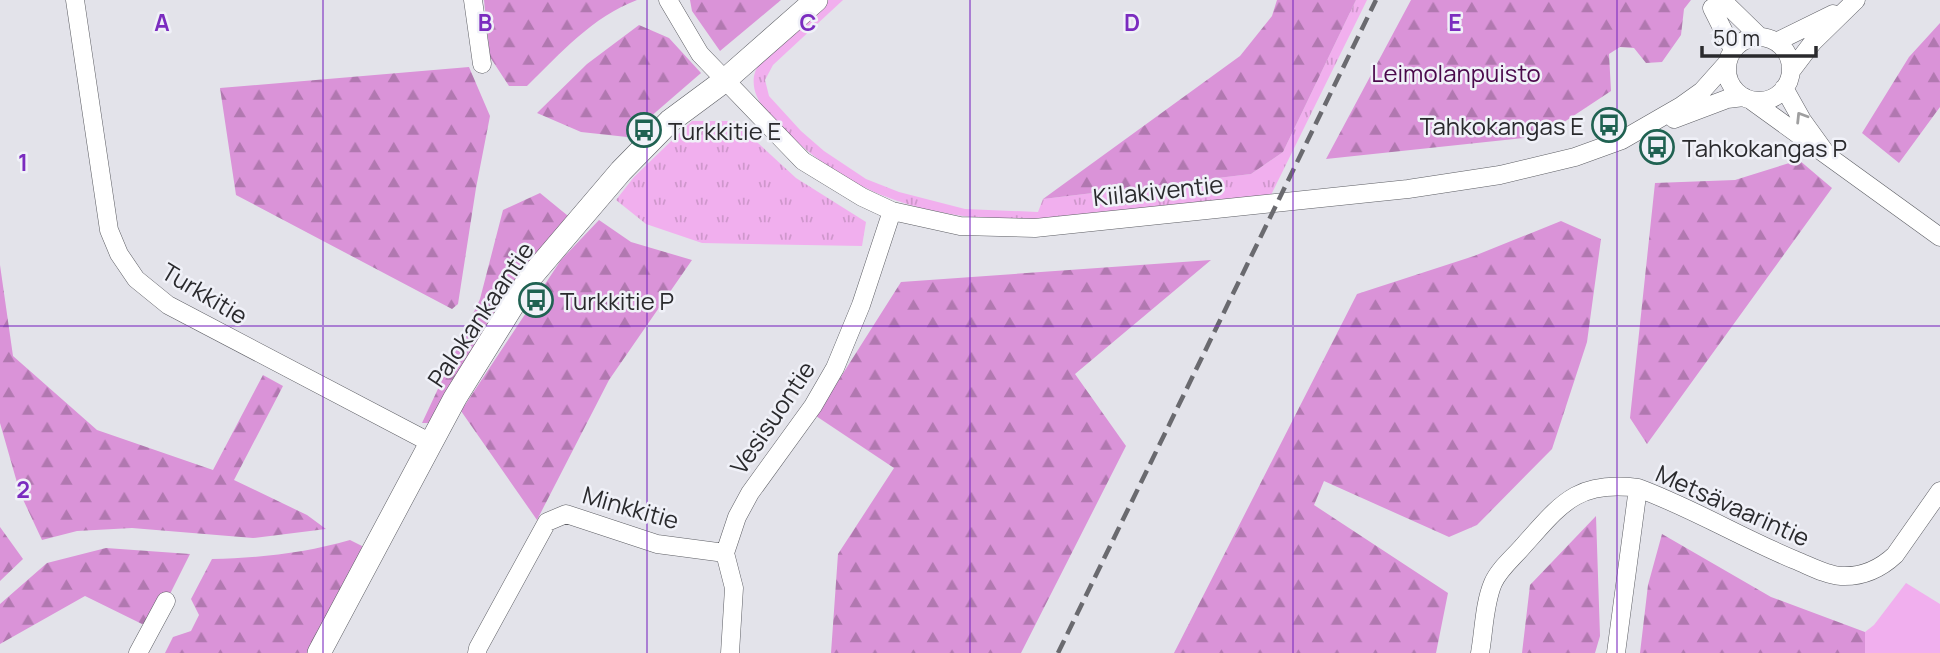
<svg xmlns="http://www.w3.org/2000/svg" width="1940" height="653" viewBox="0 0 1940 653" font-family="Manrope,sans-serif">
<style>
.grass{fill:url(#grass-tufts)}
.forest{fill:url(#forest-firs)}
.park{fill:#f1afee}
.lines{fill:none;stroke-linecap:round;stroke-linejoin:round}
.minor-casing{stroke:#5d5e64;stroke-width:19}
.major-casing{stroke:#5d5e64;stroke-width:24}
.minor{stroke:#fff;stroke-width:18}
.major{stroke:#fff;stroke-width:23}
.rail{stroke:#6a6a6f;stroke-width:4.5;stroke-dasharray:14 7;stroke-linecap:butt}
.oneway{stroke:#9f9fa0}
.grid{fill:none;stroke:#7b2cbf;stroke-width:2;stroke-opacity:0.55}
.labels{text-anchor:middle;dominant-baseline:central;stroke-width:5;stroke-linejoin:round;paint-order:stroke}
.park-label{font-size:24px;fill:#4a094b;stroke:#f0f1f8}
.poi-label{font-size:24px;fill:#2a2a2d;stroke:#f0f1f8;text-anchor:start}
.street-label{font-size:24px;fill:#2a2a2d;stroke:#f0f1f8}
.grid-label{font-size:23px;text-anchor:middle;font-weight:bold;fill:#7b2cbf;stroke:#f0f1f8;stroke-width:5;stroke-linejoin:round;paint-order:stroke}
</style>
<defs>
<pattern id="grass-tufts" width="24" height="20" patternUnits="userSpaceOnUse" patternTransform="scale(1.75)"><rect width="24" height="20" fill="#f1afee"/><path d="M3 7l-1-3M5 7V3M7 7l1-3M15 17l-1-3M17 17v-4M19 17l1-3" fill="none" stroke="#cf97cc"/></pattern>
<pattern id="forest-firs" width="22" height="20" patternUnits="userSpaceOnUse" patternTransform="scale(1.75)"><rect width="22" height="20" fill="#da93d8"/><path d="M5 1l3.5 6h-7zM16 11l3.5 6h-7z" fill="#b178b0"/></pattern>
</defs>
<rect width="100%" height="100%" fill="#e3e3ea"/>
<path class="grass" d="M828 0H843L773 65 765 80 769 96 801 131 824 151 866 179 899 192 965 209 1038 212 1043 199 1251 174 1283 152 1356 0H1367L1271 195 1034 219C937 222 849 198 781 126 767 112 751 98 754 76 759 50 807 17 828 0Z
M692 121H734L796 178 866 222 862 246 702 243 646 224 616 200 634 177Z"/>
<path class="forest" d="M484 0H637C592 17 561 53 527 86H509L490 57Z
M690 0H781L720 51 692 11Z
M1277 0H1356L1283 152 1251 174 1043 199 1240 56 1272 16Z
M1411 0H1691L1684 9 1681 35 1662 62 1646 63 1634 48 1620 47 1609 54 1611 91 1543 136 1326 159Z
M1940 23V107L1899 163 1862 133 1909 57Z
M639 25 669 38 701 73 627 137 581 132 537 113 587 64Z
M469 67 490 116 476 188 458 304 452 309 236 195 220 88Z
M1799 160 1832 188 1647 444 1630 418 1655 183 1735 180Z
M540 193 573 220 432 423H422L480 299 503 210Z
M599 220 631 242 692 260 609 380 537 520 461 411 561 260Z
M1561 221 1601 239 1587 342 1552 449 1477 525 1449 537 1324 481 1314 505 1448 593 1436 653H1174L1357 294 1474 256Z
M1211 260 1075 374 1126 446 1021 653H831L838 554 894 468 816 416 901 282Z
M0 265 13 356 97 430 213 470 263 375 283 386 234 480 307 515 326 529 253 538 132 528 77 531 42 540 20 493 0 423Z
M1596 516 1600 636 1595 653H1522L1530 585Z
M0 527 23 559 0 581Z
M1662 534 1771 597 1865 632V653H1640L1648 585Z
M350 540 366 548 312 653H165L173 637 191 631 199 615 191 599 212 559C259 558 305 553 350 540Z
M106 548 190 554 156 622 142 624 85 596 0 644V604L47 563Z"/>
<path class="park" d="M1906 583 1940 604V653H1865V632L1874 625Z"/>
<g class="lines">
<g class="minor-casing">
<path id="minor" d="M75 0 109 230 119 254 136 279 168 305 431 443
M473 0 482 64
M668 0 700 54 803 161 862 197 892 211 960 226 1035 228 1408 189 1500 175 1575 157 1622 140 1681 106 1702 91 1727 63
M1723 1 1760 37
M1712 8 1733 50
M1727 69a32 32 0 1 1 64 0a32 32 0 1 1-64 0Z
M1776 42 1833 14
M1791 71 1813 42 1856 0
M1752 101 1828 156 1802 120 1784 88
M1674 119 1727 99 1744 97
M1828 156 1940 237
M138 653 166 601
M477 653 478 648 547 522 566 514 657 544 725 553
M730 653 734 588 725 553 737 517 750 493 813 406 835 368 861 305 892 211
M1480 653C1484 631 1484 604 1493 583 1499 569 1514 557 1524 545 1561 504 1577 480 1638 488 1692 508 1742 538 1795 560 1810 566 1826 575 1841 576 1862 577 1880 569 1895 555L1940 491
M1616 653 1638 488"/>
</g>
<g class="major-casing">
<path id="major" d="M319 653 455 398 529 279 621 171 670 121 724 81 816 0"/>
</g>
<use href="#minor" class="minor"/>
<use href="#major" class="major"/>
<path class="rail" d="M1058 653 1376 0"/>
</g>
<defs><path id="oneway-chevron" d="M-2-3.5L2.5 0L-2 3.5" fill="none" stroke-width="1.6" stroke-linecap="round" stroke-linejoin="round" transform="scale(1.75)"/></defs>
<use class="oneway" href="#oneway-chevron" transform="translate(1801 117) rotate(-122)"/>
<path class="grid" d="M323 0V653M647 0V653M970 0V653M1293 0V653M1617 0V653M0 326H1940"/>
<defs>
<g id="bus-ring" transform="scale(1.75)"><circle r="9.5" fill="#f0f1f8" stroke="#206252" stroke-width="1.5"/><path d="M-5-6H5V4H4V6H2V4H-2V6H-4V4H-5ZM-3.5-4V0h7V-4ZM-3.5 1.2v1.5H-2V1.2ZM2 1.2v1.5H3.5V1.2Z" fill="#206252"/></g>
</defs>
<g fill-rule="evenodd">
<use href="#bus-ring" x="1609" y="125"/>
<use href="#bus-ring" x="644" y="130"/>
<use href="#bus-ring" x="1657" y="147"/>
<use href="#bus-ring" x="536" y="300"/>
</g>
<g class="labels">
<g class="park-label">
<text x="1456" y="72">Leimolanpuisto</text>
</g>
<g class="poi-label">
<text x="1584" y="125" text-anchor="end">Tahkokangas E</text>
<text x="668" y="130">Turkkitie E</text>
<text x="1682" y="147">Tahkokangas P</text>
<text x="560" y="300">Turkkitie P</text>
</g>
<g class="street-label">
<text transform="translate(1158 190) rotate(-6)">Kiilakiventie</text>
<text transform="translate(205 293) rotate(31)">Turkkitie</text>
<text transform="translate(480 314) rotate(-56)">Palokankaantie</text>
<text transform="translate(772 417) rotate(-56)">Vesisuontie</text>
<text transform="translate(1733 505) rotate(24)">Metsävaarintie</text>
<text transform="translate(631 507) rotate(16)">Minkkitie</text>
</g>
</g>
<g class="grid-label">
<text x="162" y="31">A</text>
<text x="485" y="31">B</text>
<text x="808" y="31">C</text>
<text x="1132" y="31">D</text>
<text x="1455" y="31">E</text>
<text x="23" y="171">1</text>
<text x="23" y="498">2</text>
</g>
<path d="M1702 46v10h114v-10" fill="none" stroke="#2a2a2d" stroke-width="3.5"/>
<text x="1713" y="46" font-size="21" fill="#2a2a2d" stroke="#f0f1f8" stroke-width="5" paint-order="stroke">50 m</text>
</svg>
